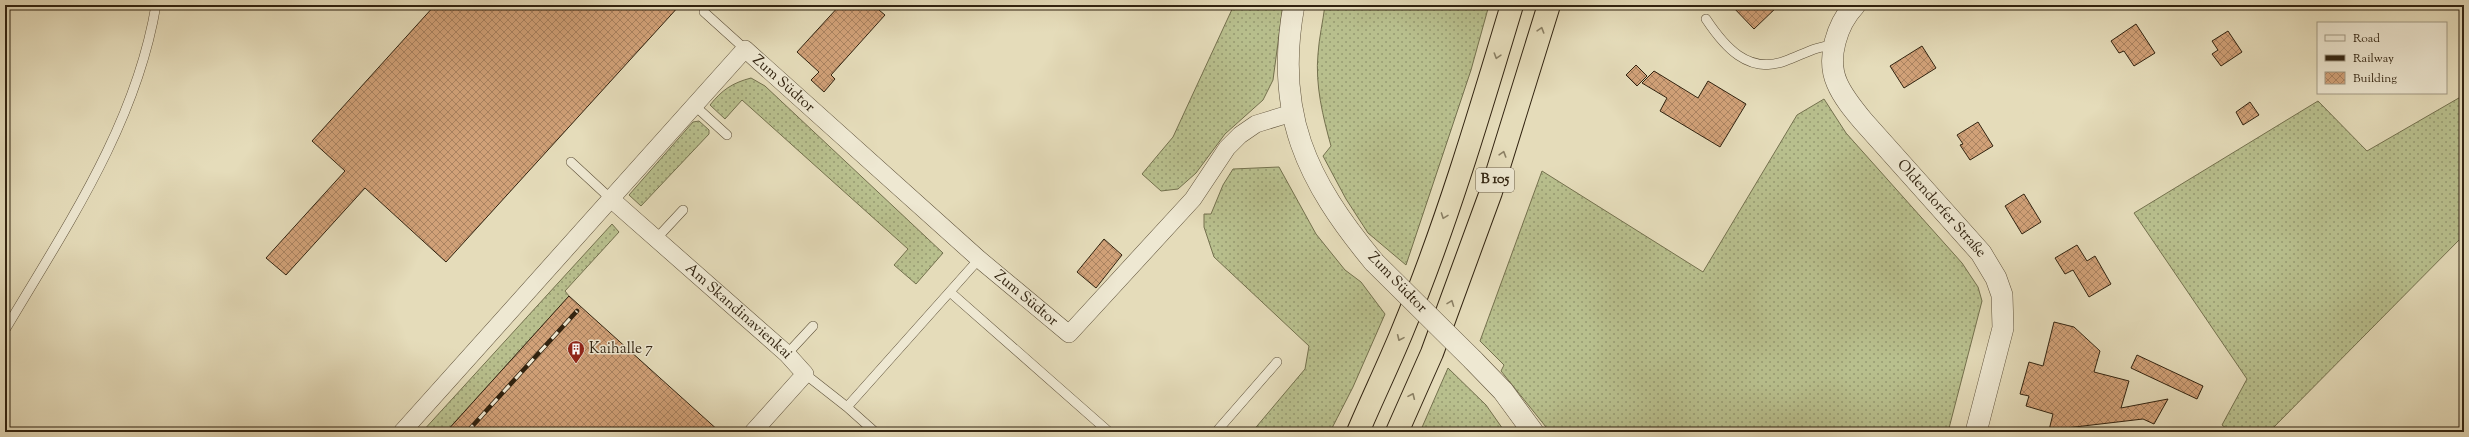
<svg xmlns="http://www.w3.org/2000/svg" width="2469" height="437" viewBox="0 0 2469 437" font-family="'Sorts Mill Goudy',serif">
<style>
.grass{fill:url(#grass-dots);stroke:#74714e}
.building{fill:url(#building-cross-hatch);stroke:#312310}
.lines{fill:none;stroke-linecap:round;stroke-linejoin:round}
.service-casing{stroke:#5e513a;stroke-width:10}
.minor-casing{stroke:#5e513a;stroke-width:18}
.tertiary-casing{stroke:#5e513a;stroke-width:22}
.trunk-casing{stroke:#312310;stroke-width:24}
.service{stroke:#eee8d2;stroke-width:9}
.minor{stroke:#eee8d2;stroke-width:17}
.tertiary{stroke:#eee8d2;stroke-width:21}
.trunk{stroke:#e5dcba;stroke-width:22}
.rail-casing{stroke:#312310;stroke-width:4.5}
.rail{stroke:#eee8d2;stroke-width:3;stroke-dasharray:9;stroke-linecap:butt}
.tertiary-bridge-casing{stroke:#5e513a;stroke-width:22;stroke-linecap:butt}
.tertiary-bridge{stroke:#eee8d2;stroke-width:21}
.oneway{stroke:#8b8065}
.labels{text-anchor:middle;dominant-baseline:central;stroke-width:3;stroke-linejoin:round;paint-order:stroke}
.shield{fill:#eee8d2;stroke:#6a5e4a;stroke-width:1}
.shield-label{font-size:14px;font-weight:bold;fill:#312310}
.street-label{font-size:15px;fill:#312310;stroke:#eee8d2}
.poi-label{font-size:15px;fill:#312310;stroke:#eee8d2;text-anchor:start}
</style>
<defs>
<pattern id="grass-dots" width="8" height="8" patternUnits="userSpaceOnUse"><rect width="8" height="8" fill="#b8bf8d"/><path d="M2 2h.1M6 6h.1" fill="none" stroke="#969b72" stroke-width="1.8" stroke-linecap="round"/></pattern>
<pattern id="building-cross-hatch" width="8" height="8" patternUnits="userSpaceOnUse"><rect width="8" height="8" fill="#d1a178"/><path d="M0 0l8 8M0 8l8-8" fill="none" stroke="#aa8361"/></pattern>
</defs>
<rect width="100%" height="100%" fill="#e5dcba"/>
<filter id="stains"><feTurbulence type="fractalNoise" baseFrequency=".005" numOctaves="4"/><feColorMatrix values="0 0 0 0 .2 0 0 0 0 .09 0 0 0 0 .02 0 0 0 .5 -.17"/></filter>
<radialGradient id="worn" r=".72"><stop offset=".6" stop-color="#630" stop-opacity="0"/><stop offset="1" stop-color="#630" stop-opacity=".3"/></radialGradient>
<path class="grass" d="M1234 5H1283L1273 80 1263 100 1225 134 1196 173 1178 189 1161 191 1142 174 1173 137Z
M1325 5H1489L1471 70 1406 265 1368 233 1346 199 1323 156 1331 146C1323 117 1315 85 1318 54 1319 38 1323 21 1325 5Z
M751 78 765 86 943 253 916 284 894 265 908 249 742 100 725 119 710 105C722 90 732 83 751 78Z
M2464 95V235L2269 432H2231L2222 425 2247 379 2134 213 2318 101 2367 151Z
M1824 99 1846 133 1962 263 1978 287 1982 301 1948 432H1550L1501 371 1504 365 1480 341 1542 171 1703 272 1797 115Z
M699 121 709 130V134L641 206 629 195 693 122Z
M1279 167 1316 234 1345 270 1361 282 1385 314 1353 387 1330 432H1252L1305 369 1309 346 1214 257 1204 227V214H1211L1223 185 1233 169Z
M612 224 619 232 565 291 569 296 446 432H422Z
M1448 368 1486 405 1505 432H1420Z"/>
<path class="building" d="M435 5H680L446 262 365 188 286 275 266 258 345 171 312 141Z
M840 5H873L885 15 831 75 835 79 824 92 811 80 819 72 797 52Z
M1731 5H1779L1754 29Z
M2136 24 2155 53 2134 66 2124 51 2119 53 2111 41Z
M2228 31 2242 52 2221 66 2212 54 2218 50 2212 41Z
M1922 46 1936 68 1904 88 1890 66Z
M1636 65 1647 76 1637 86 1626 75Z
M1654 71 1698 98 1708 81 1746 104 1720 147 1660 111 1667 98 1642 83Z
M2250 102 2259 115 2243 125 2236 112Z
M1978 122 1993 146 1970 160 1960 145 1963 144 1957 135Z
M2024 194 2041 222 2022 234 2005 206Z
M1104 239 1122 255 1096 288 1077 272Z
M2077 245 2087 261 2095 256 2111 284 2089 297 2073 270 2065 274 2055 258Z
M569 296 720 432H446Z
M2054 322 2074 327 2100 351 2094 372 2129 381 2121 408 2168 399 2154 424 2143 419 2049 430 2053 414 2026 406 2029 396 2020 394 2029 362 2043 366Z
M2137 355 2203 386 2197 399 2131 368Z"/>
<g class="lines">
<g class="service-casing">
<path id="service" d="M704 12 745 49
M1706 19C1724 46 1748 75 1785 61 1802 55 1816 46 1834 45
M694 105 727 135
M571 162 611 199
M656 239 683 210
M950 292 1109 432
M5 330C66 227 136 125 156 5
M787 354 813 326
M805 374 847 407 979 259
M847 407 875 432
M1216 432 1277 362"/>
</g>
<g class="minor-casing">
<g id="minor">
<path id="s1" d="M611 199 787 354 805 374 753 432"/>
<path id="s2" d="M402 432 745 49 979 259 1069 334 1193 199 1227 148 1240 135 1256 124 1292 113"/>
</g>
</g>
<g class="tertiary-casing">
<g id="tertiary">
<path d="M1294 5C1274 113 1306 180 1374 262"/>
<path id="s3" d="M1855 5C1837 24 1826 58 1837 83 1843 97 1853 109 1863 121L1981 253 1996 278 2002 295 2003 328 1976 432"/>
<path d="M1473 360 1503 391 1533 432"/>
</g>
</g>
<g class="trunk-casing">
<path id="trunk" d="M1358 432C1372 399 1388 366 1402 332 1446 226 1479 115 1512 5
M1397 432 1432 353 1491 192 1549 5"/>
</g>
<use href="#service" class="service"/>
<use href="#minor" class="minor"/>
<use href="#tertiary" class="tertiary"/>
<use href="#trunk" class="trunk"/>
<g class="rail-casing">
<path id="rail" d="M467 432 577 311"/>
</g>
<use href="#rail" class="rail"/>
<g class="tertiary-bridge-casing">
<path id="tertiary-bridge" d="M1374 262 1473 360"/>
</g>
<use href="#tertiary-bridge" class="tertiary-bridge"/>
</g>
<defs><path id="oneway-chevron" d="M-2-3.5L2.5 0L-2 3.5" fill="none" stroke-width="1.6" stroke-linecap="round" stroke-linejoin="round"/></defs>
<g class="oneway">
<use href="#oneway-chevron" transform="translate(1541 30) rotate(-73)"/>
<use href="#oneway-chevron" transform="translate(1497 56) rotate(107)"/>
<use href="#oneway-chevron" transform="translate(1503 154) rotate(-73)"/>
<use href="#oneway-chevron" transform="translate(1444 216) rotate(110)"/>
<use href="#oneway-chevron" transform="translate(1451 303) rotate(-69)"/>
<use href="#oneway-chevron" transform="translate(1400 338) rotate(114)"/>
<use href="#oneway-chevron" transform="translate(1412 396) rotate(-66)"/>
</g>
<defs>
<g id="building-pin" transform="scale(0.9)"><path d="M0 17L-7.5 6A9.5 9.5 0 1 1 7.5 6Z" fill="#8f2418" stroke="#eee8d2"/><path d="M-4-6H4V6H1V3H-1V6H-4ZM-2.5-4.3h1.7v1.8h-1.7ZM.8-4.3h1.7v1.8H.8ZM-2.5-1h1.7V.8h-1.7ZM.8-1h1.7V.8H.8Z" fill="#fff"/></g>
</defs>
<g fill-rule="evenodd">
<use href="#building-pin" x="576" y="349"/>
</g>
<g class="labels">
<rect class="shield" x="1476" y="168" width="38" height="24" rx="3"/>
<g class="shield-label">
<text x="1495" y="180">B 105</text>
</g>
<g class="street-label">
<text stroke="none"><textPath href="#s2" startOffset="566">Zum Südtor</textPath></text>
<text stroke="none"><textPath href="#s3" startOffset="248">Oldendorfer Straße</textPath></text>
<text transform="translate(1397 283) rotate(46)">Zum Südtor</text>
<text stroke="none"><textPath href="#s2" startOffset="890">Zum Südtor</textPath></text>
<text stroke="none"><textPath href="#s1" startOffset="170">Am Skandinavienkai</textPath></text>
</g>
<g class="poi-label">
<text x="589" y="349">Kaihalle 7</text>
</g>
</g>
<rect width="2469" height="437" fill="none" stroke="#e5dcba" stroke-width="20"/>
<rect x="6" y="6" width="2457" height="425" fill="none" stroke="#312310" stroke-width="2"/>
<rect x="10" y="10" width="2449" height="417" fill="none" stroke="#312310"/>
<rect x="2317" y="22" width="130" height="72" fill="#eee8d2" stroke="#a29984"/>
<rect x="2325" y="35" width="20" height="6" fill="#eee8d2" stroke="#a29984"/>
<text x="2353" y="42" font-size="12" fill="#312310">Road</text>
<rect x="2325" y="55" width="20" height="6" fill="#312310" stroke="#a29984"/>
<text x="2353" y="62" font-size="12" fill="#312310">Railway</text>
<rect x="2325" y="72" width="20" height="12" fill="url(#building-cross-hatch)" stroke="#a29984"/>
<text x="2353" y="82" font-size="12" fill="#312310">Building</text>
<rect width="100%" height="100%" filter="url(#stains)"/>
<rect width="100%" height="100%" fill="url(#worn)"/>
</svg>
